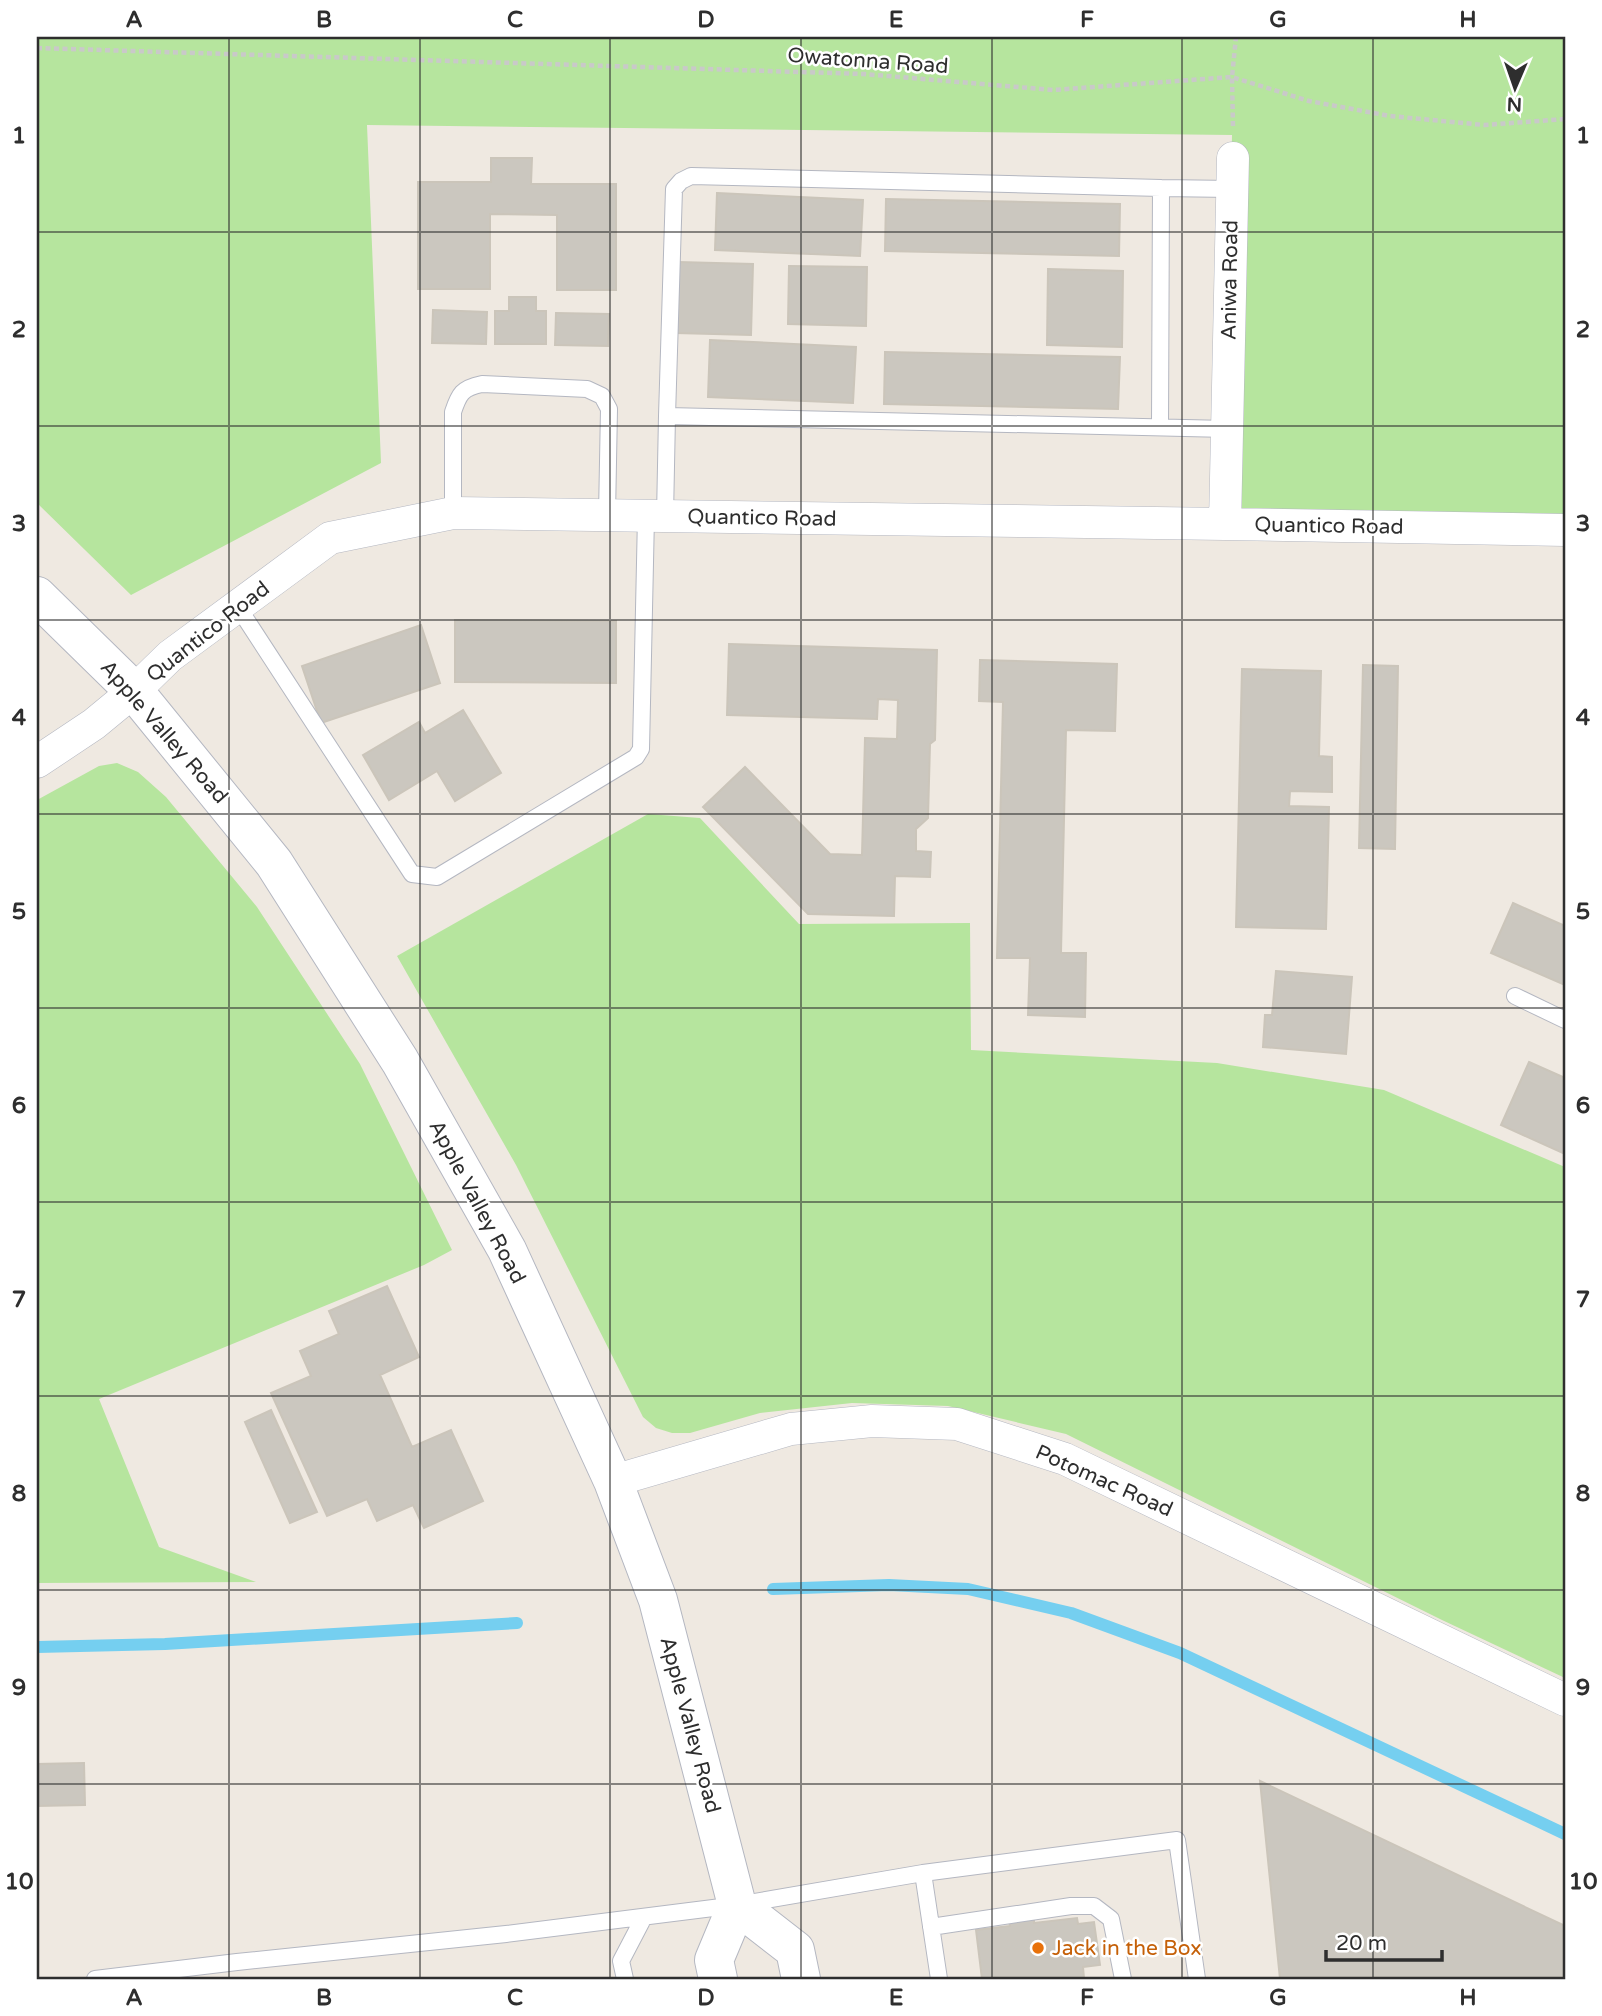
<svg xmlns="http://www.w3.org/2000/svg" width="1602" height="2016" viewBox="0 0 1602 2016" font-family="'Varela Round',sans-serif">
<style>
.green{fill:#b6e59e}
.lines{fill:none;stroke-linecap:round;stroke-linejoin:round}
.stream{stroke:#75cff0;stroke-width:12}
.building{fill:#cbc7bf;stroke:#cbc5ba;stroke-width:2}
.service-casing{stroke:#b4b7c1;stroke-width:18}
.minor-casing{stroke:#b4b7c1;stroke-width:33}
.secondary-casing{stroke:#b4b7c1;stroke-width:40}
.path{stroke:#c9c9c9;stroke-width:4.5;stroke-dasharray:5 3.5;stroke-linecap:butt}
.service{stroke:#fff;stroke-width:16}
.minor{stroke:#fff;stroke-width:32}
.secondary{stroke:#fff;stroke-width:38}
.grid{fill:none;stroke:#2e2e2e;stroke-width:2;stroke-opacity:0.55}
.food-dot{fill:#e8710a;stroke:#fff;stroke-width:2.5}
.labels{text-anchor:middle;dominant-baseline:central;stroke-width:5;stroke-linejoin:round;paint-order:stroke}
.street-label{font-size:21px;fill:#2e2e2e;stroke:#fff}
.food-label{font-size:21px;fill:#c56008;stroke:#fff;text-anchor:start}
.neatline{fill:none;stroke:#2e2e2e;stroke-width:2.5}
.grid-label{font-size:23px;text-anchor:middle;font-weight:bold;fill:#2e2e2e}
</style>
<rect width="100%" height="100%" fill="#efe9e1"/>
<path class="green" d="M37 37H1565V515L1225 524 1232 135 367 125 381 463 131 595 37 503Z
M117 763 138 772 166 797 257 907 360 1064 452 1250 424 1265 99 1399 159 1547 256 1582 37 1583V800L99 766Z
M648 814 700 818 799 924 970 923 971 1050 1217 1063 1384 1090 1565 1167V1678L1442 1620 1066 1434 948 1406 852 1403 760 1413 690 1433H672L656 1428 643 1417 516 1165 397 956Z"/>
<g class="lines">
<path class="stream" d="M773 1589 889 1585 968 1589 1071 1613 1180 1653 1565 1834
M37 1647 165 1644 517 1623"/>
</g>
<path class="building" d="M491 158H532L531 184H616V290H557V215L490 214V289H418V182H491Z
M717 193 863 200 860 256 715 250Z
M886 199 1120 204 1119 256 885 251Z
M678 262 753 264 751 335 676 333Z
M789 266 867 267 866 326 788 324Z
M1048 269 1123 271 1122 347 1047 345Z
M509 297H536V311H546V344H495V311H509Z
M433 310 487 312 486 344 432 343Z
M556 313 609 314 608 346 555 345Z
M710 340 856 347 853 403 708 397Z
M885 352 1120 357 1118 409 884 404Z
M455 620 616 621V683L455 682Z
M421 625 440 683 321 723 302 666Z
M729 644 937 650 935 740 930 744 928 818 916 829V851L931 852 930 877 895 876 894 916 808 914 703 807 745 767 830 854 862 855 865 738 897 739 898 700 878 699 877 719 727 715Z
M980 660 1117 664 1115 731 1066 730 1061 953H1086L1085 1017 1028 1015 1030 958H997L1003 702 979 701Z
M1363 665 1398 666 1395 849 1359 848Z
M1242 669 1321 671 1319 756 1332 757V792L1290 791 1289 806 1329 807 1326 929 1236 927Z
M463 710 501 773 455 801 437 771 389 800 363 755 419 722 425 733Z
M1513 903 1565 926V985L1491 953Z
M1276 971 1352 977 1346 1054 1263 1047 1265 1015H1272Z
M1529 1062 1565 1078 1564 1099 1565 1100V1154L1501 1125Z
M387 1286 419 1357 380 1375 412 1447 451 1430 483 1501 424 1528 413 1505 377 1521 367 1499 327 1516 271 1393 311 1376 300 1351 339 1334 329 1311Z
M271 1410 317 1512 290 1523 245 1422Z
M84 1763 85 1805 37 1806V1764Z
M1260 1781 1565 1926V1979H1280Z
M1034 1918V1923L1077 1918 1078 1924 1094 1922 1100 1965 1083 1967 1084 1978 1075 1979H982L976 1930 1010 1926 1009 1921Z"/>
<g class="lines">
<g class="service-casing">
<path id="service" d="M667 416 674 189 681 181 691 176 1161 188
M1160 426 1161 188 1232 189
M453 513V412C459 394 462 388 482 384L587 389 602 396 609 409 607 515
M665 516 667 416 1227 429
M238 607 412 874 437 877 636 757 641 749 646 516
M1515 996 1565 1020
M923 1873 939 1979
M931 1927 1071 1906H1094L1111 1919 1123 1979
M95 1979 237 1962 506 1934 737 1905 923 1873 1177 1840 1197 1979
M625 1979 621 1961 644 1917"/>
</g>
<g class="minor-casing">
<path id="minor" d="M1225 524 1233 158
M37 762 94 724 134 691 170 656 330 538 453 513 1225 524 1565 530
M613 1481 791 1429 872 1421 957 1424 1065 1459 1565 1700"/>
</g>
<g class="secondary-casing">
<path id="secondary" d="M37 596 134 691 274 863 400 1061 507 1250 613 1481 658 1600 737 1905 714 1960 718 1979
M737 1905 795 1950 801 1979"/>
</g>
<path class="path" d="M37 48 864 74 1053 90 1232 77 1309 101 1390 116 1484 125 1565 119
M1233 126 1232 77 1236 37"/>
<use href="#service" class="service"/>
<use href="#minor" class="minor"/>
<use href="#secondary" class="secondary"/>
</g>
<path class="grid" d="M229 37V1979M420 37V1979M610 37V1979M801 37V1979M992 37V1979M1182 37V1979M1373 37V1979M37 232H1565M37 426H1565M37 620H1565M37 814H1565M37 1008H1565M37 1202H1565M37 1396H1565M37 1590H1565M37 1784H1565"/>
<circle class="food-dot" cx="1038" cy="1948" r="7"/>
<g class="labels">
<g class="street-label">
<text transform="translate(868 61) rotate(4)">Owatonna Road</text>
<text transform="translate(1230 280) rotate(-89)">Aniwa Road</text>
<text transform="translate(762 518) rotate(1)">Quantico Road</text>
<text transform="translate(1329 526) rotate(1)">Quantico Road</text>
<text transform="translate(208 632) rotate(-38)">Quantico Road</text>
<text transform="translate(164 732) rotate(49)">Apple Valley Road</text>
<text transform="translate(477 1202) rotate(62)">Apple Valley Road</text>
<text transform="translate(1104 1481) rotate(24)">Potomac Road</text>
<text transform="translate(690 1725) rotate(75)">Apple Valley Road</text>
</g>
<g class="food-label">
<text x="1052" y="1948">Jack in the Box</text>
</g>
</g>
<rect width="1602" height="2016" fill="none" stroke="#ffffff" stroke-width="77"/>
<g transform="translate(1515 88) rotate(182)" stroke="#ffffff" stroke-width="5" paint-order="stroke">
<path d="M0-5L12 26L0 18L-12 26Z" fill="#2e2e2e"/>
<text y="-10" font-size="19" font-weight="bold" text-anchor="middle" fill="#2e2e2e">N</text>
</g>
<path d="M1326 1950v10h116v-10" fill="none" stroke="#2e2e2e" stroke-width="3.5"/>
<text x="1336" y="1950" font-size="21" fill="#2e2e2e" stroke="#ffffff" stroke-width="5" paint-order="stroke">20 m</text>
<rect x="38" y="38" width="1526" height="1940" class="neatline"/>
<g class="grid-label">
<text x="134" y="27">A</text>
<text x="324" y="27">B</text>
<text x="515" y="27">C</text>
<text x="706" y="27">D</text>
<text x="896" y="27">E</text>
<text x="1087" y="27">F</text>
<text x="1278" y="27">G</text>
<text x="1468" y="27">H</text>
<text x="19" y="143">1</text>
<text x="1583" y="143">1</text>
<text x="19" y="337">2</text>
<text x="1583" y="337">2</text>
<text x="19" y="531">3</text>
<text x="1583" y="531">3</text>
<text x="19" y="725">4</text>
<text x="1583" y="725">4</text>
<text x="19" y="919">5</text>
<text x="1583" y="919">5</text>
<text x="19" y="1113">6</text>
<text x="1583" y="1113">6</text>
<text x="19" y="1307">7</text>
<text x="1583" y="1307">7</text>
<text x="19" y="1501">8</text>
<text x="1583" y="1501">8</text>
<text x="19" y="1695">9</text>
<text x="1583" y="1695">9</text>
<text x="19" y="1889">10</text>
<text x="1583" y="1889">10</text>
<text x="134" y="2005">A</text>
<text x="324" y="2005">B</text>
<text x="515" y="2005">C</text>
<text x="706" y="2005">D</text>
<text x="896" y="2005">E</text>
<text x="1087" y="2005">F</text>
<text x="1278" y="2005">G</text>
<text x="1468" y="2005">H</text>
</g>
</svg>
